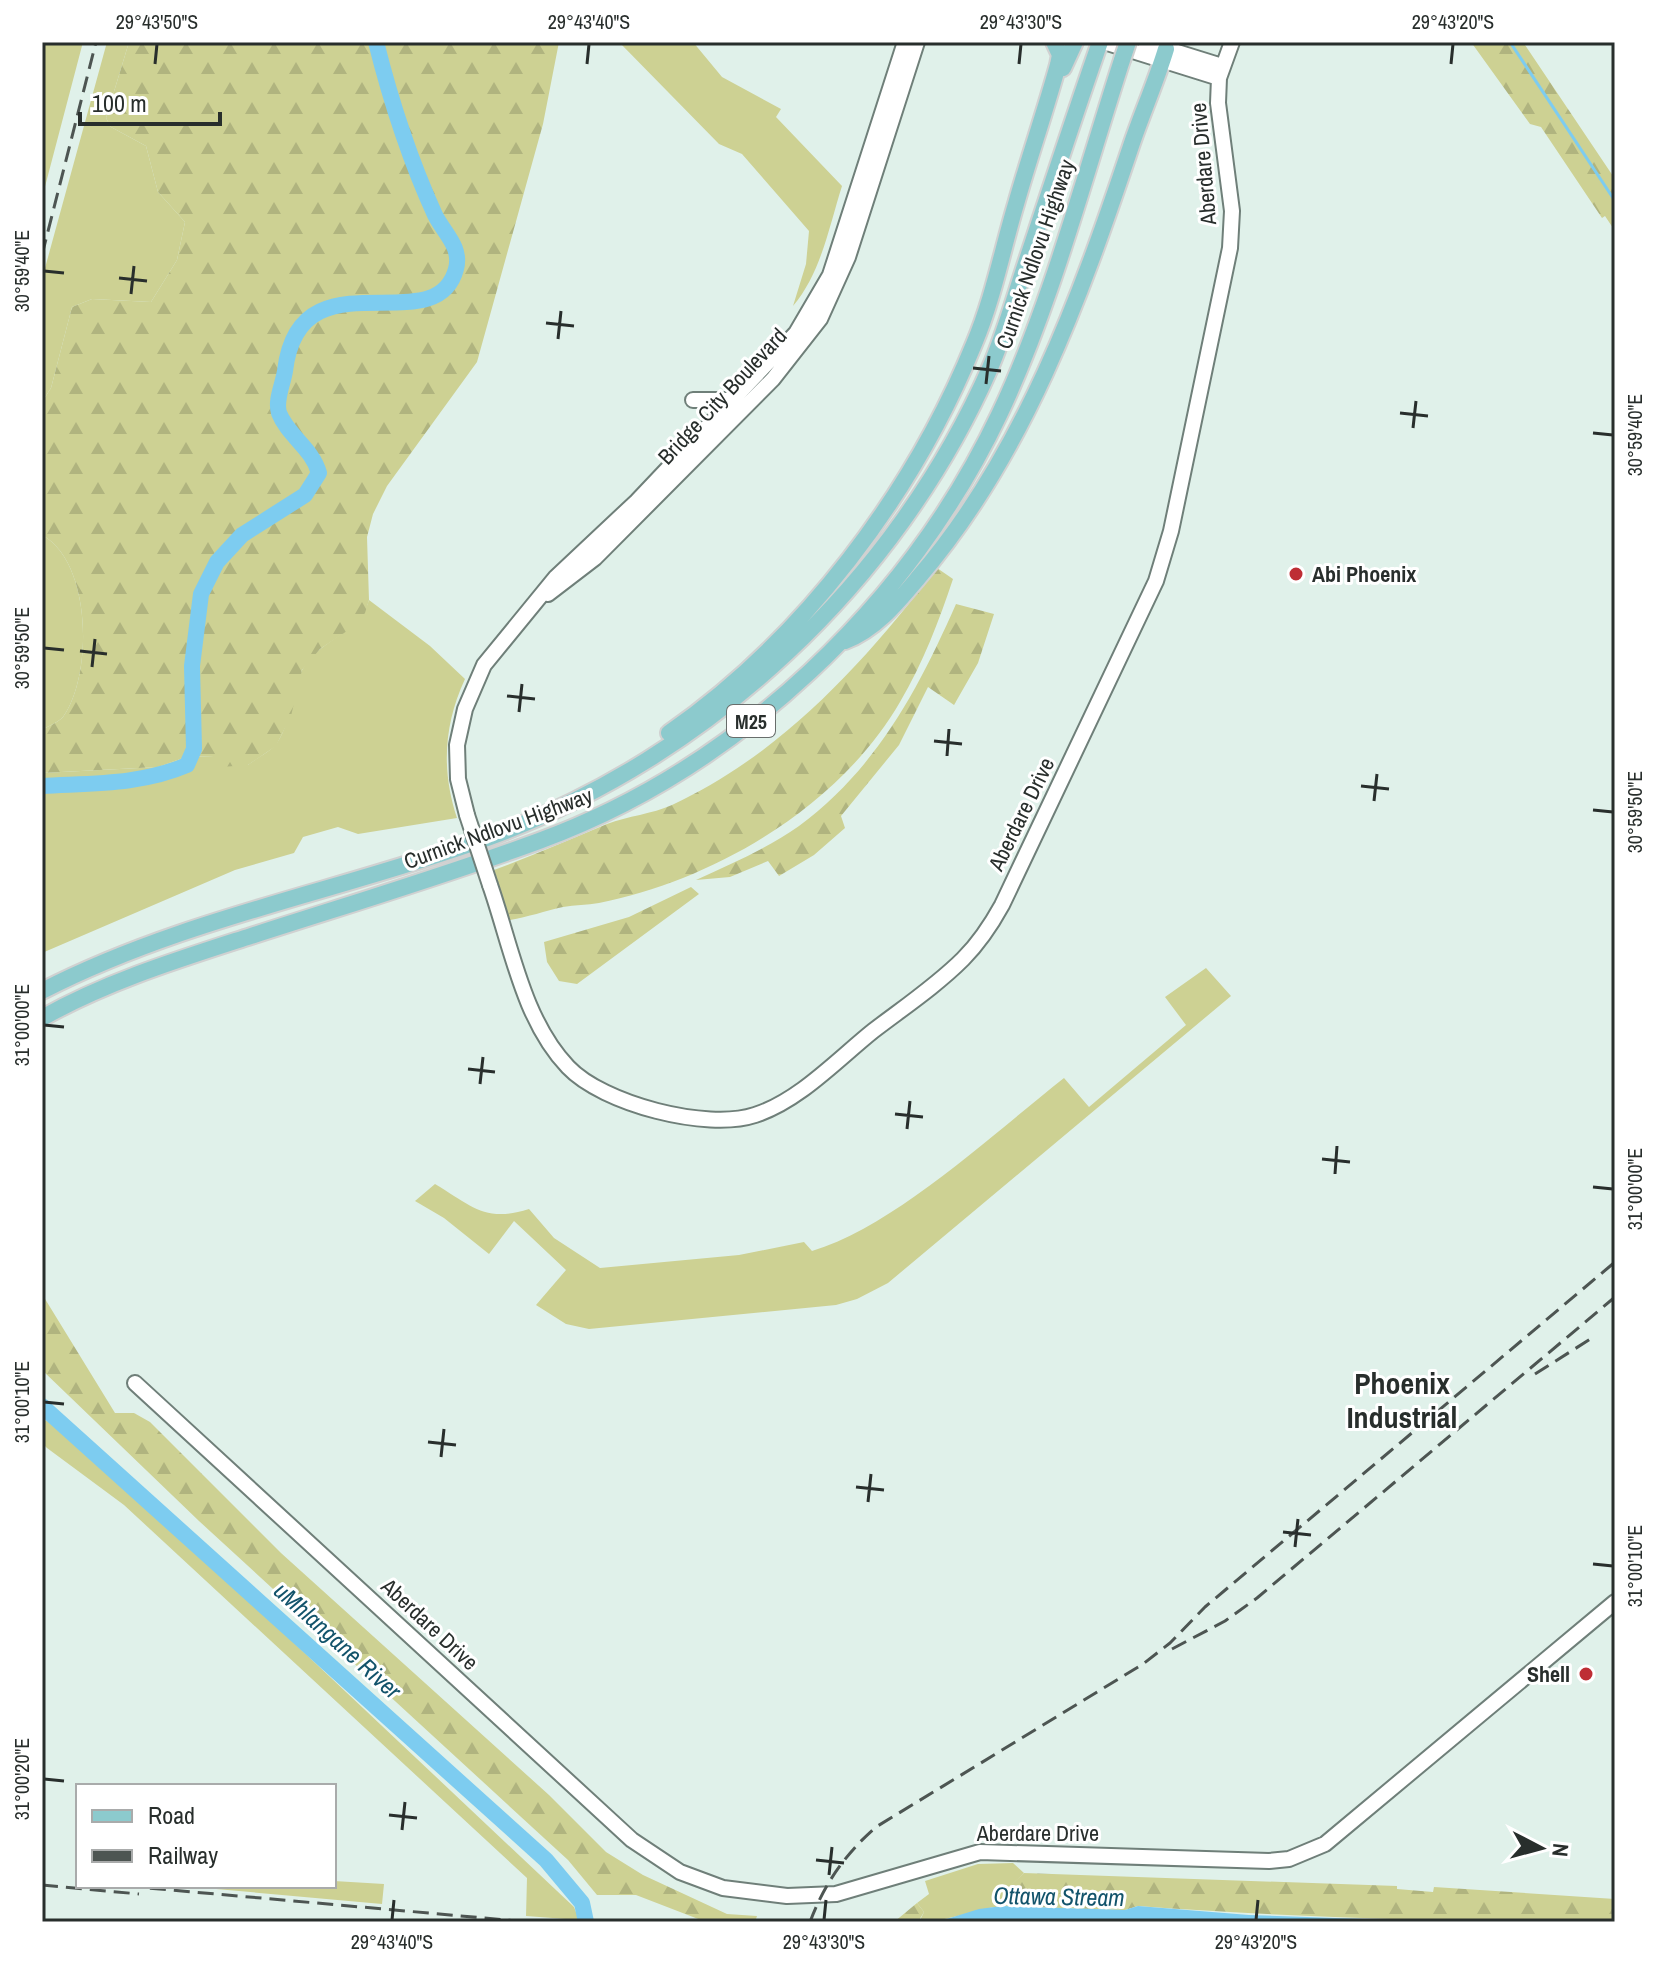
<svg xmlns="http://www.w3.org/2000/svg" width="1657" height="1964" viewBox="0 0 1657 1964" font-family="'Archivo Narrow',sans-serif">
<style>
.grass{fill:#cdd193}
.forest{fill:url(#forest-firs)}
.water{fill:#7dccf0}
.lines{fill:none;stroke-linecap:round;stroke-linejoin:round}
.stream{stroke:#7dccf0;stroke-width:3}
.river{stroke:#7dccf0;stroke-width:16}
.minor-casing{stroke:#6f7f79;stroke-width:18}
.major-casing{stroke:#d0d1d1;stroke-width:20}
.minor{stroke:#fff;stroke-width:14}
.major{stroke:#8ccacd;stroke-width:16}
.rail{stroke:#4d5552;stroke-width:3;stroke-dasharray:16 8;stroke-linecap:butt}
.minor-bridge-casing{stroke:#6f7f79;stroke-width:18;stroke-linecap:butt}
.major-bridge-casing{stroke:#d0d1d1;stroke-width:20;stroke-linecap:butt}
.minor-bridge{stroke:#fff;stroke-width:14}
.major-bridge{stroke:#8ccacd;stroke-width:16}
.ticks{fill:none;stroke:#282e2c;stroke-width:3}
.poi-dot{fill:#be2e34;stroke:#fff;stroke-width:3}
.labels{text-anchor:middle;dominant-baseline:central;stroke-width:6;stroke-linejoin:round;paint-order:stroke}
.shield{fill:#fff;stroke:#686d6b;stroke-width:2}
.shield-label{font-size:20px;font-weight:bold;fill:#282e2c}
.street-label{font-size:22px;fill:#282e2c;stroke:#fff}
.poi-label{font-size:22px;font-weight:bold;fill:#282e2c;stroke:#fff;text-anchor:start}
.water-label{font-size:24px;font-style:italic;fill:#12536b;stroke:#fff}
.district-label{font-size:30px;font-weight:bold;fill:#282e2c;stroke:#fff}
.neatline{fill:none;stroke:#282e2c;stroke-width:3}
.ticks-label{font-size:20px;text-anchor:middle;fill:#282e2c}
</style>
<defs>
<pattern id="forest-firs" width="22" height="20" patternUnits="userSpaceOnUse" patternTransform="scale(2)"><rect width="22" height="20" fill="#cdd193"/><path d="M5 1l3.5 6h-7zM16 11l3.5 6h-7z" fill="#b0b47f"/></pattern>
</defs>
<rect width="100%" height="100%" fill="#e0f1ea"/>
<path class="grass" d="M42 42H83L42 198Z
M107 42H129L106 118 111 127 146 146 158 192 185 222 177 260 151 302 92 299 72 307 51 388 42 402V279Z
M619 42H693L722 77 781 109 776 117 842 186C829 227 821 273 793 306L806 264 809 231 742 154 719 144Z
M42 535C92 562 93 675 63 717 59 722 48 726 42 730Z
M369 600 430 646 465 679C444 724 441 770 457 818L358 834 338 827 303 837 294 853 235 870 42 953V773L158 767 186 757 214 756 248 765C256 758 272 751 277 743 294 718 290 684 308 661 328 637 360 631 369 600Z
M1206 968 1231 996 888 1283 857 1299 836 1305 589 1329 566 1324 536 1305 566 1270 514 1221 489 1254 444 1218 415 1201 435 1184C472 1206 485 1223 529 1209L554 1238 600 1268 739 1255 804 1242 812 1251C895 1226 994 1133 1064 1078L1089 1107 1186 1025 1165 997Z
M42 1419 58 1426 276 1626 574 1907 579 1920 526 1916 527 1878 124 1505 47 1448 42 1443Z
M1013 1863 1024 1873 1000 1896 1002 1906C974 1909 947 1922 919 1922L924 1912 917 1903 929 1894 925 1881 978 1864Z
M334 1881 384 1884 382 1904 216 1889 334 1886Z"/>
<path class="forest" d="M129 42H559L543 124 477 362 387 486 373 514 367 537 369 600 365 613 353 627 320 649 302 670 291 716 276 746 248 765 221 767 213 756 186 757 158 767 42 773V730C48 726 59 722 63 717 93 675 92 562 42 535V402L51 388 72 307 92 299 151 302 177 260 185 222 158 192 146 146 111 127 106 118Z
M1471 42H1523L1615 179V231L1605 216 1602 218 1541 127 1530 124Z
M937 568 953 579C939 621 923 663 900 702 840 806 715 880 599 903 587 905 575 905 563 907 545 911 528 917 510 920L494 870C533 856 570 839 607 824 628 816 652 814 672 805 783 753 864 663 937 568Z
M956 604 994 614 978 663 954 705 928 687 899 745 841 816 845 828 814 855 779 876 768 861 730 877 696 880C731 864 768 848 799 826 877 768 918 690 956 604Z
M691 887 699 894 577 984 559 981 547 962 544 942 629 917Z
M42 1294 115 1413H134L150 1422 281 1553 549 1795 606 1852 643 1875 727 1914 757 1916 755 1922H706L636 1895H597L568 1860 199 1521 42 1370Z
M1024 1873 1397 1886V1889L1433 1892 1434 1887 1615 1899V1922C1456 1922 1297 1918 1138 1906L1125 1910 1002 1906 999 1896Z
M917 1903 924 1912 918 1922H894Z"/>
<path class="water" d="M1002 1906 1125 1910 1138 1906 1249 1915 1452 1922H937L979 1909Z"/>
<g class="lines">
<path class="stream" d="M1510 42 1615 201"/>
<path class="river" d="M42 786C91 783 141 785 187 765L194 749 192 666 201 594 217 562 242 535 305 495 319 473C312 448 288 436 279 413 275 400 283 384 285 371 299 249 436 345 456 269 462 247 444 233 435 215 409 158 391 102 376 42
M42 1406 546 1860 582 1903 586 1922"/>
<g class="minor-casing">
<path id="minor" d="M1104 42 1219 78
M1145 42 1222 66
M693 400H734
M548 594 595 558 773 379 820 319 848 257 917 42
M467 815 458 779 457 745 465 709 484 665 556 577 637 501 796 333 830 275 905 42
M490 885C511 945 523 1020 568 1067 603 1104 707 1131 755 1115 799 1101 838 1059 873 1031 903 1008 936 986 963 959 979 943 991 925 1002 905L1156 581 1171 531 1230 248 1232 211 1218 103 1219 78 1232 42
M135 1383 632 1840 680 1872 723 1888 787 1896 836 1894 980 1852 1269 1861 1289 1859 1325 1844 1615 1602"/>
</g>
<g class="major-casing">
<path id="major" d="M1063 68 1075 42
M845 641C876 629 897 603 918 578 1024 455 1080 298 1131 146 1142 113 1156 82 1166 49
M669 733C803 640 913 494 974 344 993 299 1002 251 1016 204 1029 158 1045 112 1058 65L1060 55 1054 42
M42 991C184 918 341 891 490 837 709 757 896 582 990 368 1005 333 1015 296 1027 260 1051 187 1075 114 1100 42
M42 1018C108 981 180 959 251 936 347 905 444 876 539 841 738 768 910 604 1000 413 1051 305 1085 174 1122 60"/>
</g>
<use href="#minor" class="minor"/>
<use href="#major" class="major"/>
<path class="rail" d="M42 255 96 42
M1535 1374 1592 1338
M1172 1649 1225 1621 1257 1598 1615 1297
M42 1885 139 1894
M126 1886 529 1922
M810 1922C824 1884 846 1853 876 1827L1143 1664 1170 1643 1205 1607 1615 1262"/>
<g class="minor-bridge-casing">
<path id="minor-bridge" d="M467 815 490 885"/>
</g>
<g class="major-bridge-casing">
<path id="major-bridge" d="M1122 60 1128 42"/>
</g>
<use href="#minor-bridge" class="minor-bridge"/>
<use href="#major-bridge" class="major-bridge"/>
</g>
<path class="ticks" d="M155 64 157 44M587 64 589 44M1019 64 1021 44M1451 64 1453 44M44 271 64 273M119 278 147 281M131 294 134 266M546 323 574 326M558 339 561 311M973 368 1001 371M986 384 989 356M1400 413 1428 416M1413 428 1416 401M1593 433 1613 435M44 648 64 650M80 651 107 654M92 667 95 639M507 696 535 699M519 712 522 684M934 741 962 744M947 756 949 729M1361 786 1389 789M1374 801 1377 774M1593 810 1613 812M44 1025 64 1027M468 1069 495 1072M480 1084 483 1057M895 1114 923 1117M907 1129 910 1101M1322 1159 1350 1162M1335 1174 1337 1146M1593 1187 1613 1189M44 1402 64 1404M428 1442 456 1445M441 1457 444 1429M856 1487 884 1490M868 1502 871 1474M1283 1532 1311 1535M1295 1547 1298 1519M1593 1564 1613 1566M44 1779 64 1781M389 1815 417 1818M402 1830 405 1802M816 1860 844 1863M829 1875 832 1847M392 1920 394 1900M824 1920 826 1900M1256 1920 1258 1900"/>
<g class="poi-dot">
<circle cx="1296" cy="574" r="8"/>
<circle cx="1586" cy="1674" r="8"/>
</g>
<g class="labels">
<rect class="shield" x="727" y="705" width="48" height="32" rx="6"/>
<g class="shield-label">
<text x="751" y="721">M25</text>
</g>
<g class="street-label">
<text transform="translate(1203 164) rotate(-95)">Aberdare Drive</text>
<text transform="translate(1035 254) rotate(-71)">Curnick Ndlovu Highway</text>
<text transform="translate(722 396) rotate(-47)">Bridge City Boulevard</text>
<text transform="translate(1021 814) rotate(-64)">Aberdare Drive</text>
<text transform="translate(498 828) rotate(-20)">Curnick Ndlovu Highway</text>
<text transform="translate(430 1624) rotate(43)">Aberdare Drive</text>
<text x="1038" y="1833">Aberdare Drive</text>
</g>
<g class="poi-label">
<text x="1312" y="574">Abi Phoenix</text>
<text x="1570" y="1674" text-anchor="end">Shell</text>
</g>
<g class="water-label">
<text transform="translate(338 1640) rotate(42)">uMhlangane River</text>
<text transform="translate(1059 1896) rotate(1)">Ottawa Stream</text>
</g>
<g class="district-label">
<text x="1402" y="1383">Phoenix<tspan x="1402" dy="34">Industrial</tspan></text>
</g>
</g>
<rect width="1657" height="1964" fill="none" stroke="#ffffff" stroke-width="88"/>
<rect x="76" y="1784" width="260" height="104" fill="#ffffff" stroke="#a9abab" stroke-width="2"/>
<rect x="92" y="1810" width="40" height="12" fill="#8ccacd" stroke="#a9abab" stroke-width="2"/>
<text x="148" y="1824" font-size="24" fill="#282e2c">Road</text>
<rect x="92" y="1850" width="40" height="12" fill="#4d5552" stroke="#a9abab" stroke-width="2"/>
<text x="148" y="1864" font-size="24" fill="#282e2c">Railway</text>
<g transform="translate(1541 1848) rotate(96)" stroke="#ffffff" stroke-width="6" paint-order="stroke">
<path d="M0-6L14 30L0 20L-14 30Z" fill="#282e2c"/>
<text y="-12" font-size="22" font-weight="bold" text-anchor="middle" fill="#282e2c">N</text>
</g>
<path d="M80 112v12h140v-12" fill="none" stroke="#282e2c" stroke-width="4"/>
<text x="92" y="112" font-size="24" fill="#282e2c" stroke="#ffffff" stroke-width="6" paint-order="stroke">100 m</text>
<rect x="44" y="44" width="1569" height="1876" class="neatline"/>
<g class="ticks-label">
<text x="157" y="29">29°43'50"S</text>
<text x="589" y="29">29°43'40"S</text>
<text x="1021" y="29">29°43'30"S</text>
<text x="1453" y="29">29°43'20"S</text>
<text transform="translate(22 271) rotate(-90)" y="7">30°59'40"E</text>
<text transform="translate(1635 435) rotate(-90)" y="7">30°59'40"E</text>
<text transform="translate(22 648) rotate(-90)" y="7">30°59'50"E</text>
<text transform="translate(1635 812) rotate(-90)" y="7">30°59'50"E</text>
<text transform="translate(22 1025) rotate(-90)" y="7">31°00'00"E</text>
<text transform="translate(1635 1189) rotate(-90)" y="7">31°00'00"E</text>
<text transform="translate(22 1402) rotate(-90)" y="7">31°00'10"E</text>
<text transform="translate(1635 1566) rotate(-90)" y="7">31°00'10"E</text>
<text transform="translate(22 1779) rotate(-90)" y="7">31°00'20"E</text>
<text x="392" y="1949">29°43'40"S</text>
<text x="824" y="1949">29°43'30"S</text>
<text x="1256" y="1949">29°43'20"S</text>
</g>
</svg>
